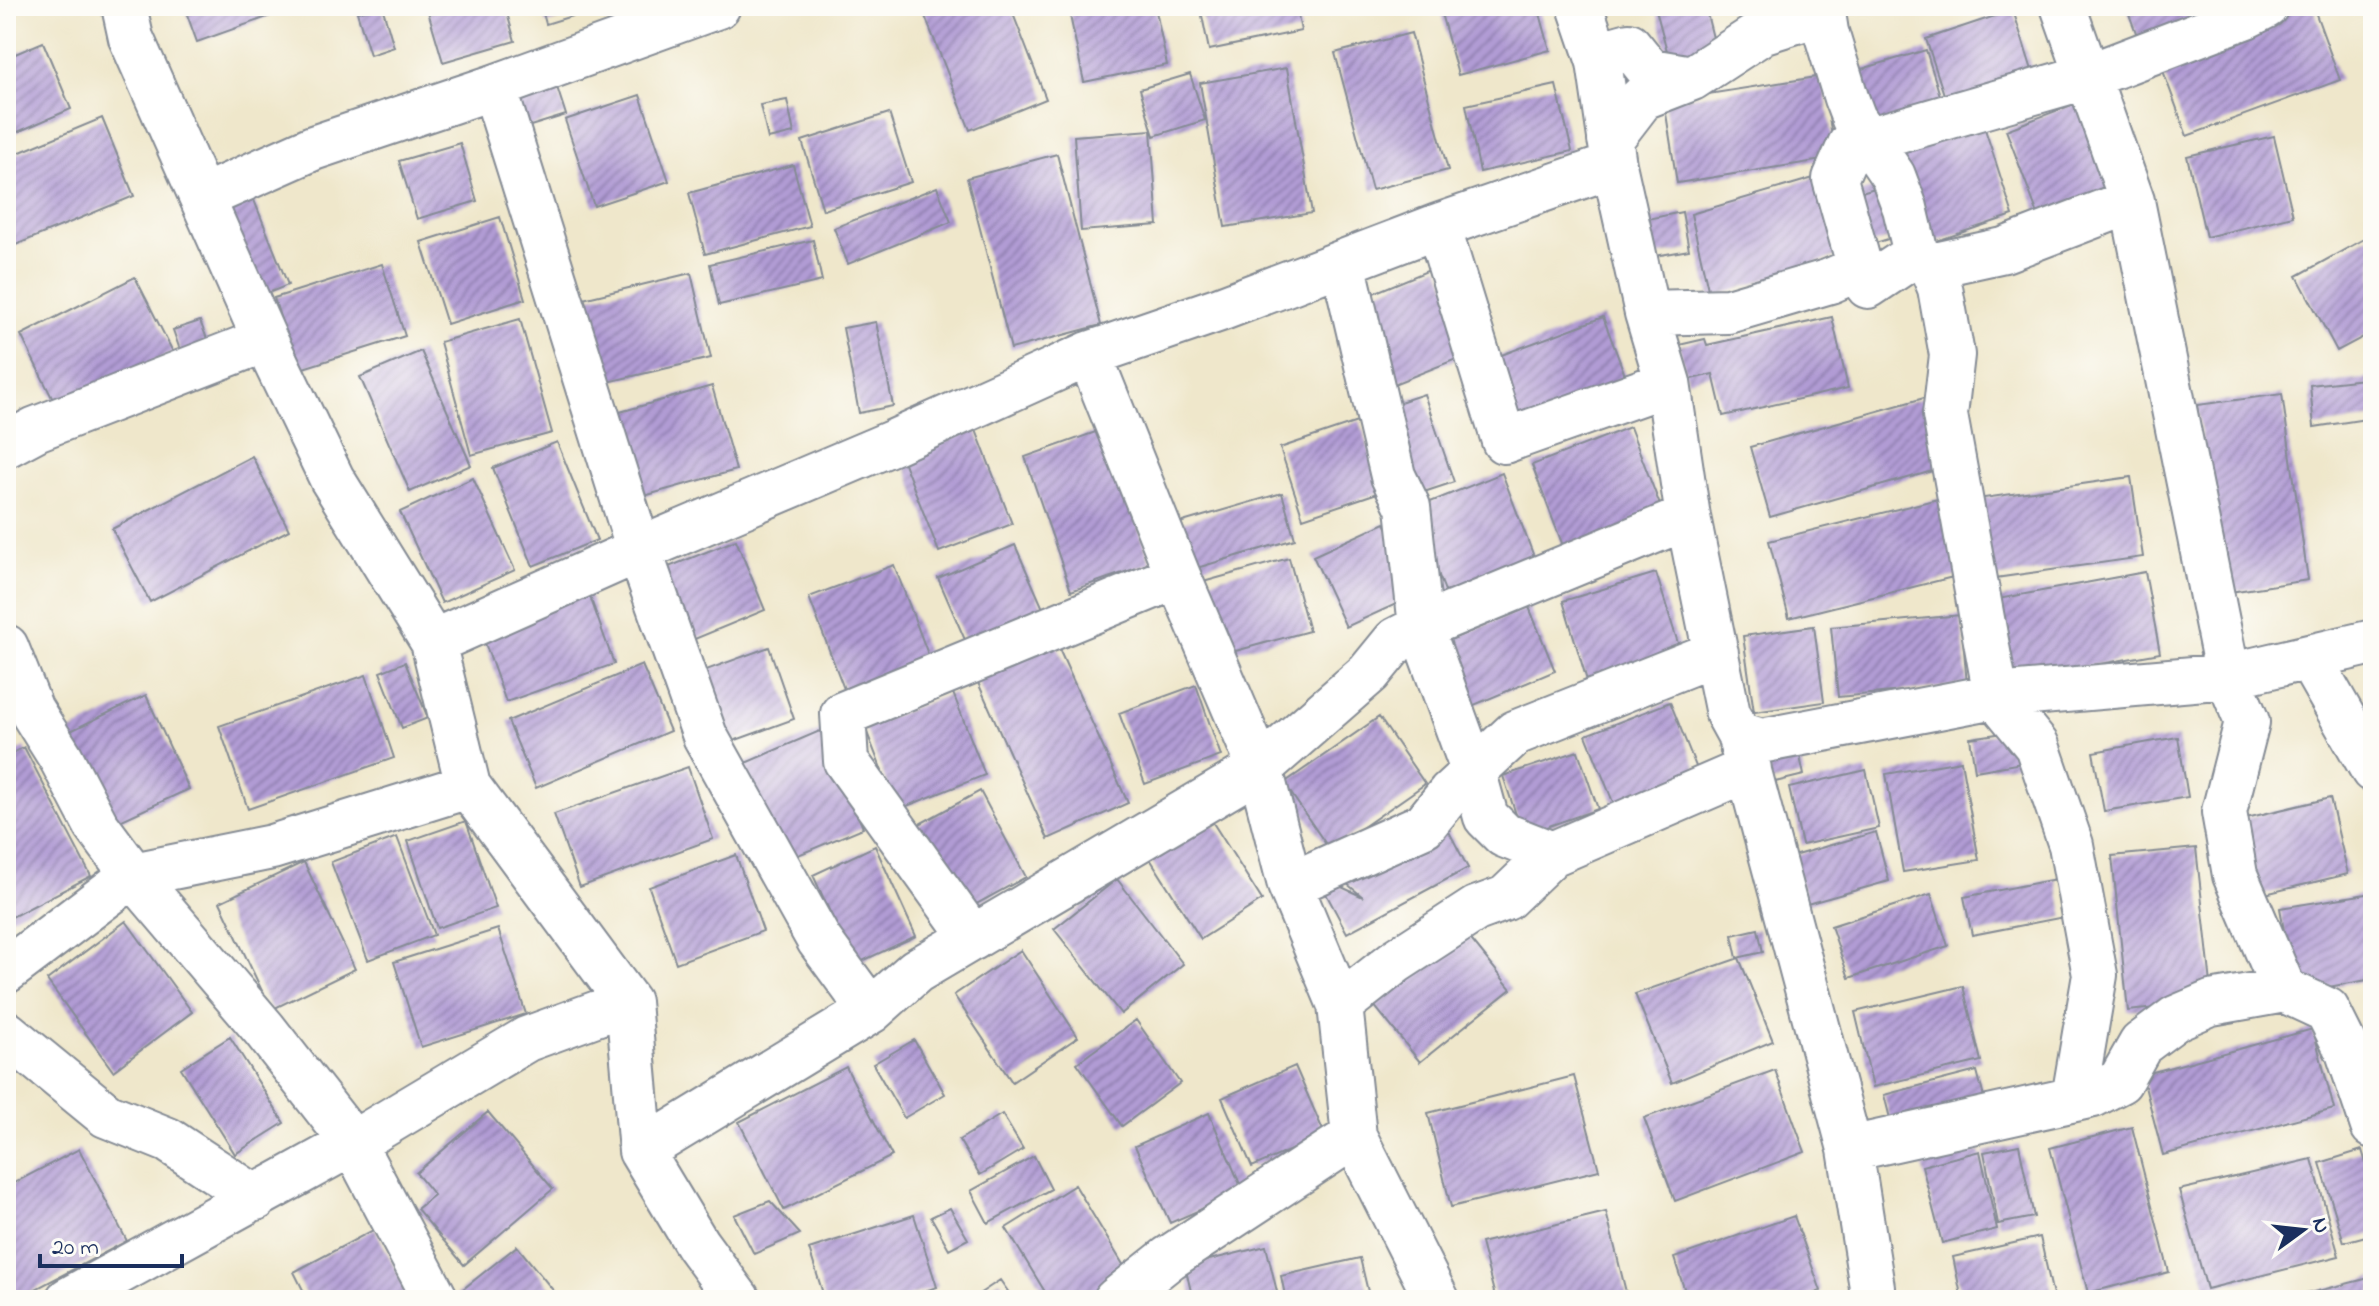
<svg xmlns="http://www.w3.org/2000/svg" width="2379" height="1306" viewBox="0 0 2379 1306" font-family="'Indie Flower',sans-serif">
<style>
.building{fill:url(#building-hatch)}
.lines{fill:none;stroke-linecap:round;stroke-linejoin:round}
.minor-casing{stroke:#858b94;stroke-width:48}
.minor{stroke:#fff;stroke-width:44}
</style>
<defs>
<pattern id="building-hatch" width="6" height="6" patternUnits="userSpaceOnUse" patternTransform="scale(2)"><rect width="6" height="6" fill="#b19bd4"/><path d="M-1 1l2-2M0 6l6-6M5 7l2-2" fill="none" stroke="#8f7faf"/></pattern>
</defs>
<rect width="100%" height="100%" fill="#fdfcf7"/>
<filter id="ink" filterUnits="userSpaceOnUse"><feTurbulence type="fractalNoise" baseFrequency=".0125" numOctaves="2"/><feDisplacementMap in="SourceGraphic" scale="16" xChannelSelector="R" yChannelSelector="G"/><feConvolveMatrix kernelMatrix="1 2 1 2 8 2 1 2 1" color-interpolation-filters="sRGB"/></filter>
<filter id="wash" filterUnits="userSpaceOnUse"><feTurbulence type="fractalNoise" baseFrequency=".006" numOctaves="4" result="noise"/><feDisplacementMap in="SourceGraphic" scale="32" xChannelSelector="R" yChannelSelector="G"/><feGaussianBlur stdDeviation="1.8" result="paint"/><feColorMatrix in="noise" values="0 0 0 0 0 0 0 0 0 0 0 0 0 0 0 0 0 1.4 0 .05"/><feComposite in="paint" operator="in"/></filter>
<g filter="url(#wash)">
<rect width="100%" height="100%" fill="#efe7cb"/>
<g id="blocks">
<path class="building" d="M184 6H298L197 42Z
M382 6 394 47 370 55 357 12Z
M433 6H505L515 41 443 62 427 8Z
M541 6H600L601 7 546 24Z
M921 6H1010L1046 99 970 130Z
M1068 6H1155L1167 65 1084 82Z
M1200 6H1296L1301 31 1209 50Z
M1439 6H1538L1550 50 1458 75Z
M1655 6H1705L1717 54 1671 66Z
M2126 6H2243L2141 46Z
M2296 6H2313L2340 80 2187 136 2158 57Z
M2013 10 2037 86 1950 113 1926 39Z
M1411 33 1448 170 1372 190 1335 53Z
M43 42 71 109 6 137V58Z
M1926 50 1946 115 1875 137 1855 71Z
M1287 68 1312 213 1225 227 1200 83Z
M1190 74 1205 120 1154 136 1140 89Z
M1823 76 1835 158 1677 183 1664 101Z
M556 84 566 115 524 128 514 98Z
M1556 85 1572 151 1480 172 1466 105Z
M640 95 669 181 594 206 565 120Z
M787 100 794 133 768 139 760 105Z
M2077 103 2114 198 2042 225 2006 130Z
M889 113 911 182 823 210 802 141Z
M102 118 134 196 6 249V158Z
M1984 126 2013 215 1928 244 1899 155Z
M1151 130 1158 225 1081 231 1074 136Z
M2274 136 2293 216 2206 237 2187 156Z
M460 143 477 201 417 219 399 161Z
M1057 154 1101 325 1011 349 967 178Z
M793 165 810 226 705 254 689 193Z
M1817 177 1843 254 1710 298 1691 214Z
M1892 183 1907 233 1866 246 1851 195Z
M937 187 951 222 848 264 834 228Z
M252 195 288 285 256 298 219 208Z
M1682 212 1689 250 1655 256 1648 219Z
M500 217 525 299 447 324 421 242Z
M2373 234V332L2337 351 2297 276Z
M813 240 822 281 719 305 710 264Z
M382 264 405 336 297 370 274 298Z
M1439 266 1474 352 1394 384 1359 299Z
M691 273 711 358 603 383 583 299Z
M135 277 173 352 58 410 21 335Z
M1603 317 1629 386 1513 429 1488 360Z
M1832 317 1848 388 1723 416 1713 374 1687 380 1679 345 1705 339 1707 345Z
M520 319 552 433 471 455 440 342Z
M200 321 214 357 186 367 173 330Z
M876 322 893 406 859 413 843 328Z
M421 351 471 465 410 492 360 377Z
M2373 378V418L2314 427 2310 385Z
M712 386 736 470 637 498 613 414Z
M1424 394 1454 482 1418 494 1388 406Z
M2282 394 2308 580 2223 593 2197 405Z
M1924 398 1943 468 1770 517 1750 447Z
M1360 421 1383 491 1303 518 1280 448Z
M1630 427 1663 513 1565 551 1532 465Z
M1104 429 1151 563 1071 591 1025 457Z
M976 430 1012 524 939 552 902 458Z
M557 442 597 540 533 566 493 468Z
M252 456 289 530 150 602 112 529Z
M1502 473 1536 562 1447 596 1413 509Z
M2131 477 2143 557 1988 579 1977 499Z
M473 478 515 570 442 603 400 512Z
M1282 493 1295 539 1183 572 1169 526Z
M1946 497 1965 574 1789 618 1769 541Z
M1385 523 1418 594 1346 627 1313 556Z
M736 540 765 610 690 641 661 570Z
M1015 545 1049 622 972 656 938 578Z
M1289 558 1309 631 1217 656 1196 584Z
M894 565 934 670 849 702 809 597Z
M2145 572 2160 653 2002 682 1987 601Z
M1656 573 1682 656 1588 684 1563 601Z
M588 591 614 664 506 702 480 629Z
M1529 607 1555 671 1460 711 1433 647Z
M1961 615 1967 685 1838 697 1831 627Z
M1814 626 1824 702 1754 712 1743 636Z
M1055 640 1128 803 1048 839 975 676Z
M769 647 794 719 725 744 698 673Z
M405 662 428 718 402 728 380 672Z
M642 665 670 731 536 788 508 721Z
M366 675 394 758 248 809 219 726Z
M1196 685 1221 756 1145 784 1119 713Z
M953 693 985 775 897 810 865 727Z
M146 695 189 789 107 827 64 734Z
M1670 702 1699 774 1615 807 1586 735Z
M1379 717 1425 784 1330 850 1284 783Z
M822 730 863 828 784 861 743 764Z
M2017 731 2022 763 1975 771 1970 738Z
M2178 737 2188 797 2104 811 2093 752Z
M24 747 91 876 10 918 6 911V757Z
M1578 751 1598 809 1523 835 1503 776Z
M1799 752 1804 775 1771 783 1766 760Z
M1961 761 1979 860 1903 872 1886 774Z
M688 767 713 839 580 887 554 814Z
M1866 770 1879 828 1802 845 1789 788Z
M980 791 1026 877 962 912 916 826Z
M2330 798 2348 874 2261 895 2242 819Z
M1208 815 1262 900 1201 939 1147 854Z
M466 821 496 908 437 928 408 841Z
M1444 822 1468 868 1347 933 1316 875 1363 897 1340 878Z
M1876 832 1889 881 1807 904 1793 856Z
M397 837 434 935 368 960 331 862Z
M875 846 916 936 854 965 813 875Z
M2196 848 2213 1002 2128 1011 2112 856Z
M736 855 763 931 676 963 649 887Z
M304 862 355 969 271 1010 220 902Z
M1117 879 1183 964 1121 1014 1054 929Z
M2056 879 2064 917 1972 935 1964 897Z
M2373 893V979L2295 993 2280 908Z
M1931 894 1948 946 1849 978 1831 926Z
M126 921 192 1012 113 1071 47 980Z
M498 929 526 1014 421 1047 394 962Z
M1758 929 1763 952 1737 958 1732 935Z
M1464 931 1511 989 1420 1062 1373 1004Z
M1021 950 1078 1037 1012 1082 954 995Z
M1739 958 1773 1041 1672 1083 1635 994Z
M1963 986 1981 1061 1873 1087 1855 1012Z
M1136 1020 1180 1083 1122 1126 1077 1063Z
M2313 1029 2334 1109 2163 1155 2142 1075Z
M230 1037 284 1123 235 1154 181 1068Z
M914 1040 945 1094 904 1118 873 1064Z
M1295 1066 1325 1135 1252 1167 1222 1098Z
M846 1067 892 1156 784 1210 739 1122Z
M1775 1070 1805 1152 1675 1201 1644 1118Z
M1977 1071 1986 1105 1893 1130 1884 1095Z
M1574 1076 1599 1170 1451 1207 1428 1113Z
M488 1112 553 1189 464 1265 417 1209 434 1195 416 1173Z
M1209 1113 1243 1191 1170 1223 1135 1146Z
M1002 1114 1023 1149 980 1175 959 1140Z
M2132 1127 2169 1272 2088 1293 2050 1148Z
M2019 1145 2034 1217 1998 1224 1984 1152Z
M79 1149 127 1241 15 1300H6V1187Z
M2362 1150 2373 1186V1234L2344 1242 2320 1163Z
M1980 1151 1997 1229 1942 1243 1922 1166Z
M1034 1156 1051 1189 988 1223 971 1191Z
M2312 1159 2339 1256 2207 1289 2179 1190Z
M1075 1185 1133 1281 1102 1300H1050L1006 1228Z
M770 1201 800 1234 754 1254 734 1215Z
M950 1208 968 1239 949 1249 931 1217Z
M1606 1212 1628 1300H1496L1481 1243Z
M914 1215 937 1287 897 1300H825L809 1249Z
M1794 1216 1821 1291 1797 1300H1688L1674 1258Z
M375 1229 411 1300H308L294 1272Z
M2040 1237 2054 1300H1962L1953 1257Z
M517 1246 561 1300H462L457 1294Z
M1266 1246 1279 1300H1193L1185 1266Z
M1360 1258 1370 1300H1286L1281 1276Z
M2373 1277V1300H2308L2306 1294Z
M1000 1280 1014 1300H970Z"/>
</g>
</g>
<g filter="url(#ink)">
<use href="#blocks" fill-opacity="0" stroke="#858b94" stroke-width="2"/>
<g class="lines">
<g class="minor-casing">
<path id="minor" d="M124 6 131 38 265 340 332 479 433 642 468 786 628 1002 641 1151 697 1244 738 1300
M1580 6 1599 62 1614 165 1647 313 1668 383 1688 517 1728 714 1739 734 1850 1149 1872 1287 1871 1300
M1822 6 1826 32 1846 98 1854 119 1893 176 1905 208 1916 254 1931 266 1940 288 1952 355 1945 415 1996 696 2037 746 2071 845 2095 975 2074 1098
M2063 6 2132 201 2228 676 2247 722 2224 812 2235 875 2284 990 2327 1010 2348 1052 2373 1126
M1599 62 1611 50 1629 45 1650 71 1692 78
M494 87 639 550 705 736 819 940 871 1011
M1610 140 1643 97 1692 78 1764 31 1802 19 1818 6
M203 197 313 148 494 87 718 6
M1438 226 1504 441 1668 383
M1916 254 1868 286 1860 268 1835 179 1850 145 2089 76 2246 16 2266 6
M1343 263 1393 476 1408 507 1421 627 1473 770 1486 817 1504 835 1552 854
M1931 266 2004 250 2132 201
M1647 313 1728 311 1830 281 1860 268
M1089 354 1178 576 1260 768 1290 885 1340 1005 1354 1136 1437 1300
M6 445 36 429 265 340
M433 642 639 550 894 442 1089 354 1220 309 1438 226 1614 165
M6 647 31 710 61 758 96 825 133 875 264 1029 353 1143 436 1300
M2309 658 2373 770
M1739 734 1761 741 1996 696 2228 676 2373 642
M1290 885 1424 825 1450 793 1515 733 1716 653
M973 938 846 761 843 714 1178 576
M6 971 133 875 272 847 468 786
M1340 1005 1396 961 1476 909 1506 898 1552 854 1749 769
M6 1033 106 1115 168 1140 256 1198
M1850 1149 2093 1095 2120 1081 2141 1044 2176 1018 2211 1003 2284 990
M641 1151 871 1011 916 971 1260 768 1369 673 1396 640 1421 627 1688 517
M68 1300 353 1143 527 1039 628 1002
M1116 1300 1169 1258 1354 1136"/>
</g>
<use href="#minor" class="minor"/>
</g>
</g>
<rect width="2379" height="1306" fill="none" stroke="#fdfcf7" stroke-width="32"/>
<g transform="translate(2303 1230) rotate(75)" stroke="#fdfcf7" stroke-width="6" paint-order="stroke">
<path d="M0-6L14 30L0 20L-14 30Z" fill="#1b2f5e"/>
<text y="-12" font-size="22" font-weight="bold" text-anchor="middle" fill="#1b2f5e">N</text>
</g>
<path d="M40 1254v12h142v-12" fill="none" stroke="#1b2f5e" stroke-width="4"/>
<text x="52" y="1254" font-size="24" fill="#1b2f5e" stroke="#fdfcf7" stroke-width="6" paint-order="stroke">20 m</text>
</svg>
